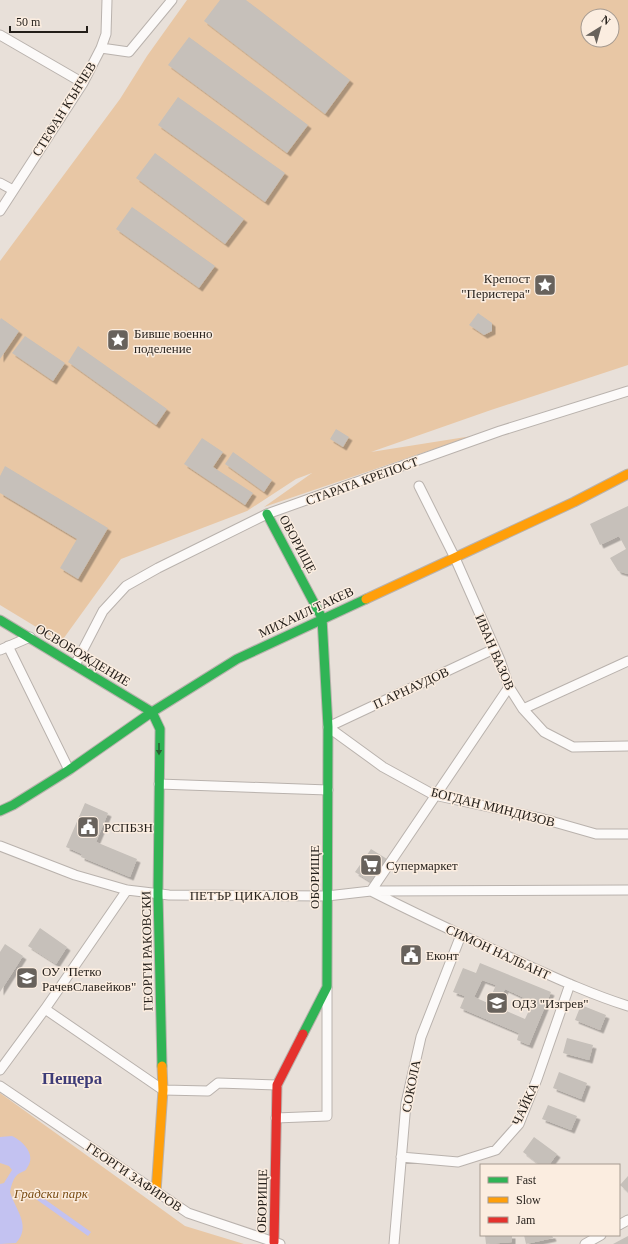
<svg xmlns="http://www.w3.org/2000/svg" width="628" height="1244" viewBox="0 0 628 1244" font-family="Georgia,serif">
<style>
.green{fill:#e8c7a5;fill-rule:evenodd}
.water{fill:#c3c2f1}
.building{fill:#c6c0ba;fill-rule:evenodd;filter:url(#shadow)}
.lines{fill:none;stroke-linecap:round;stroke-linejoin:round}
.street-casing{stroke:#b9b2ad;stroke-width:11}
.fast-casing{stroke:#b9b2ad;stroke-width:11}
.slow-casing{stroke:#b9b2ad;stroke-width:11}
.jam-casing{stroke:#b9b2ad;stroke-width:11}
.street{stroke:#fcfaf9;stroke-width:9}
.fast{stroke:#30b455;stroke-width:9}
.slow{stroke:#ff9f0a;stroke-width:9}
.jam{stroke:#e5322d;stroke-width:9}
.oneway{fill:#296234}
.labels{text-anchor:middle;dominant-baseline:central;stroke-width:3;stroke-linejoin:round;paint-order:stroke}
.street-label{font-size:13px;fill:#231e19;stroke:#fbede0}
.poi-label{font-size:13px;fill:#231e19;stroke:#fbede0;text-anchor:start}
.park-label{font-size:13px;font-style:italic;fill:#794b12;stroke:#fbede0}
.district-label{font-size:17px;font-weight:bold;fill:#3d3b77;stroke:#fbede0}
</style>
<defs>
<filter id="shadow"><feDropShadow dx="3.5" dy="3.5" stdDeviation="0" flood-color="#0004"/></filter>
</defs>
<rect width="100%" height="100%" fill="#e8e0d9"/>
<path class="green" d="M187 0H628V365L491 410 371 452 472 436 264 507 312 473 296 479 247 511 121 559 61 642 0 605V261L120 99 147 56ZM588 16H612V40H588Z
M0 1093 185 1226 244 1244H0Z"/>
<path class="water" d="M12 1136C23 1141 37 1155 27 1168 25 1172 23 1171 20 1173 14 1175 11 1186 10 1192 15 1209 32 1226 16 1243L0 1244V1184L4 1183 12 1170 9 1166 0 1163V1137Z
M36 1193 91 1232 88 1236 33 1197Z"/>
<path class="building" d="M220 0H246L350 80 325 114 204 21Z
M189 37 308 125 287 153 168 65Z
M178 97 285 173 265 202 158 125Z
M155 153 244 219 225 244 136 178Z
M132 207 215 266 199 288 116 229Z
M478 313 492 323V331L484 335 469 325Z
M1 318 19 331 0 359V320Z
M25 336 65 363 53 381 12 353Z
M78 346 167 409 156 425 68 362Z
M336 429 349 437 343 447 330 439Z
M202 438 223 452 213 467 253 493 245 505 184 464Z
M233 452 272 480 264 492 225 464Z
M5 466 108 528 78 579 60 568 77 539 0 493V476Z
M628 506V574L618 571 610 558 626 549 619 536 600 545 590 524Z
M85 803 108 813 96 842 137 859 130 877 81 857 82 854 66 847Z
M371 849 387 859 371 882 355 872Z
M40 928 67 947 56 964 28 946Z
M5 944 23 956 0 992V952Z
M480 963 551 992 529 1045 517 1040 519 1033 460 1008 465 996 453 992 463 968 476 973ZM482 980 496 985 488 1003 474 997ZM505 989 533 1002 525 1019 497 1007Z
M581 1005 606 1015 600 1030 575 1020Z
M567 1038 593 1045 589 1060 563 1053Z
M559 1072 587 1083 581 1099 553 1088Z
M548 1105 577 1116 571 1130 542 1119Z
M534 1137 557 1154 549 1165H540L523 1152Z
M628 1176V1192L620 1185Z
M485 1235H512V1242L486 1244Z
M524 1235H552L553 1238 526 1244Z
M628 1236V1244H613Z"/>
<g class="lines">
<g class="street-casing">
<path id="street" d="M0 35 83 83
M101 48 129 52 172 0
M0 183 13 190
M0 211 83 83 101 48 106 34 107 0
M419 486 455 558 500 660 509 687 523 709 544 732 573 747 628 746
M8 646 69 770
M494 649 328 727 383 767 434 795 540 818 596 834H628
M0 650 30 637
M75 665 103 611 126 586 158 568 267 514 500 431 628 391
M509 687 371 891C422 917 474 941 527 965 560 980 593 995 628 1006
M523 709 628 661
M159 784 328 790
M0 846 75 875 127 890 169 895 327 896 371 891 628 890
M45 1009 163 1090 208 1091 218 1083 277 1085
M0 1070 45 1009 127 890
M0 1086 188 1213 280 1244
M276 1118 327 1116V988
M401 1157 458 1162 496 1150 519 1124 537 1079 570 984
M619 1225 628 1220
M394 1244 406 1103 421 1037 461 935
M585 1244 601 1235"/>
</g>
<g class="fast-casing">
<path id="fast" d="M267 514 322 618 328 727 327 987 303 1034
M0 620 152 712 160 729 158 894 162 1066
M0 811 13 805 69 770 152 712 237 659 366 599"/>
</g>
<g class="slow-casing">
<path id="slow" d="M366 599 574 502 628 474
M156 1192 163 1090 162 1066"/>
</g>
<g class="jam-casing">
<path id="jam" d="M274 1242 277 1085 303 1034"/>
</g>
<use href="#street" class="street"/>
<use href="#fast" class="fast"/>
<use href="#slow" class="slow"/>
<use href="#jam" class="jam"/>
</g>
<defs><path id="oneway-solid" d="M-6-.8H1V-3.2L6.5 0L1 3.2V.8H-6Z"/></defs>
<use class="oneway" href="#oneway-solid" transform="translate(159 749) rotate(90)"/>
<defs>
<g id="sight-square" transform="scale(1.15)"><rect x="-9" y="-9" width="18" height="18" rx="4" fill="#68625c" stroke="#fbede0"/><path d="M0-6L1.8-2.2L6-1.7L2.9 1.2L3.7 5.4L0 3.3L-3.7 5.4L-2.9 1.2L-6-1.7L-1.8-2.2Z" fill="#fff"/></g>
<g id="civic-square" transform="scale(1.15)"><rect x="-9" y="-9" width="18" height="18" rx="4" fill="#68625c" stroke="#fbede0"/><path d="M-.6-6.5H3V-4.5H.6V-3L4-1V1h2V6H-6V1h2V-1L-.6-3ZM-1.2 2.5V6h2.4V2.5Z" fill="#fff"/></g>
<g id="supermarket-square" transform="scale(1.15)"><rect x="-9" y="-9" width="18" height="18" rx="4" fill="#68625c" stroke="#fbede0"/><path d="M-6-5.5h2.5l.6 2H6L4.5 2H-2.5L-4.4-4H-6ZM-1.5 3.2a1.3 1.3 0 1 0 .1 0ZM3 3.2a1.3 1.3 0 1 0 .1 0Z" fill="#fff"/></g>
<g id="school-square" transform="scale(1.15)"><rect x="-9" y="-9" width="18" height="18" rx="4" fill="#68625c" stroke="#fbede0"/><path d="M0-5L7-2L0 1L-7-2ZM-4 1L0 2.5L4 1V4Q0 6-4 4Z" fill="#fff"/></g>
</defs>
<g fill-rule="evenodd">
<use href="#sight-square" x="545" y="285"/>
<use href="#sight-square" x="118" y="340"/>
<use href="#civic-square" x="88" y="827"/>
<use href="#supermarket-square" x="371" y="865"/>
<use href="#civic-square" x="411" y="955"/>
<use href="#school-square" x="27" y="978"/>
<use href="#school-square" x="497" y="1003"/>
</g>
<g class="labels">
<g class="street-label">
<text transform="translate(64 109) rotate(-58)">СТЕФАН КЪНЧЕВ</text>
<text transform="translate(362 481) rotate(-20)">СТАРАТА КРЕПОСТ</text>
<text transform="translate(298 544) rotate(62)">ОБОРИЩЕ</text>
<text transform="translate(306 612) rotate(-25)">МИХАИЛ ТАКЕВ</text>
<text transform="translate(495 652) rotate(67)">ИВАН ВАЗОВ</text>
<text transform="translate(83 655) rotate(31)">ОСВОБОЖДЕНИЕ</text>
<text transform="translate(411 688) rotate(-25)">П.АРНАУДОВ</text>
<text transform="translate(493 807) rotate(14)">БОГДАН МИНДИЗОВ</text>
<text transform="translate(314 877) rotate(-90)">ОБОРИЩЕ</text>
<text x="244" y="895">ПЕТЪР ЦИКАЛОВ</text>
<text transform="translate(147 951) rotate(-91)">ГЕОРГИ РАКОВСКИ</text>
<text transform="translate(498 952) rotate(25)">СИМОН НАЛБАНТ</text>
<text transform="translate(411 1086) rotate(-79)">СОКОЛА</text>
<text transform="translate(525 1104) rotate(-65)">ЧАЙКА</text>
<text transform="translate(134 1177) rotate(34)">ГЕОРГИ ЗАФИРОВ</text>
<text transform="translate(262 1201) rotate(-89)">ОБОРИЩЕ</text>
</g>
<g class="poi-label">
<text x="530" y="278" text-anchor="end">Крепост<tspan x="530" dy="15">"Перистера"</tspan></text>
<text x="134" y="333">Бивше военно<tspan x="134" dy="15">поделение</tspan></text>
<text x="104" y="827">РСПБЗН</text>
<text x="386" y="865">Супермаркет</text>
<text x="426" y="955">Еконт</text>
<text x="42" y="971">ОУ "Петко<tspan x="42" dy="15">РачевСлавейков"</tspan></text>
<text x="512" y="1003">ОДЗ "Изгрев"</text>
</g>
<g class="park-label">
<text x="51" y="1193">Градски парк</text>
</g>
<g class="district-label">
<text x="72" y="1078">Пещера</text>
</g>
</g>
<rect x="480" y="1164" width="140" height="72" fill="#fbede0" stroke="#a59a90"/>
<rect x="488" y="1177" width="20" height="6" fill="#30b455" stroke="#a59a90"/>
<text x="516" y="1184" font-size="12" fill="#231e19">Fast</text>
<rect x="488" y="1197" width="20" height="6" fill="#ff9f0a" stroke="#a59a90"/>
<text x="516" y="1204" font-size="12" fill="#231e19">Slow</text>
<rect x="488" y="1217" width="20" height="6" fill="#e5322d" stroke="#a59a90"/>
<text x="516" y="1224" font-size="12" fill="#231e19">Jam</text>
<g transform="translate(600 28) rotate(37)"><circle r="19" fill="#fbede0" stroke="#a59a90"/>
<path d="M0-3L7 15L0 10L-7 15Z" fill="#68625c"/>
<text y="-6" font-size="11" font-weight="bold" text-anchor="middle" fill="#231e19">N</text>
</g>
<path d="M10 26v6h77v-6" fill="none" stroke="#231e19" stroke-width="2"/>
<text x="16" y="26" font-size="12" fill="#231e19" stroke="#fbede0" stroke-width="3" paint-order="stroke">50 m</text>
</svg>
